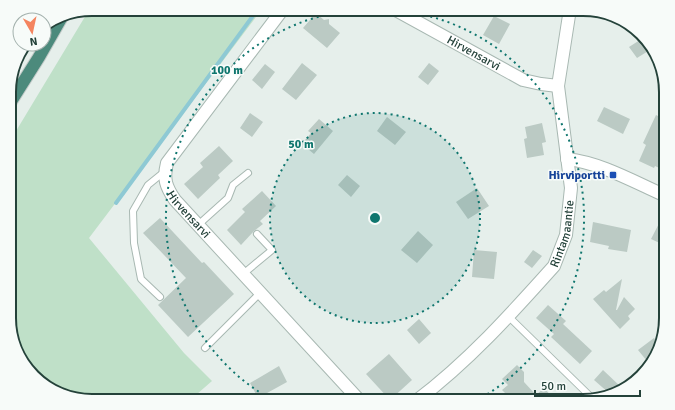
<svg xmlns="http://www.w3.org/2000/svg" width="675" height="410" viewBox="0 0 675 410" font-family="Signika,sans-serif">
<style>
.green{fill:#bfe0c8}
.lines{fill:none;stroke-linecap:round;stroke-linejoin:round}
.stream{stroke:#8ec9d4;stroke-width:4}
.building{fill:#bbcac4}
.service-casing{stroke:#a8b8b2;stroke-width:8}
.minor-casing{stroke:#a8b8b2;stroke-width:14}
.trunk-casing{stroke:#c2cac8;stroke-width:14}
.service{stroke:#fff;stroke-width:6}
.minor{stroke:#fff;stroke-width:12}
.trunk{stroke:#4c8a7c;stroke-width:12}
.ring{fill:none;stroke:#0f766e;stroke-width:2;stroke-dasharray:2 4}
.transit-dot{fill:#1a4fb4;stroke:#f7fbf9;stroke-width:1.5}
.labels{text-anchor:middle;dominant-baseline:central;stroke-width:3;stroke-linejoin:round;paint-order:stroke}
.street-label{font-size:12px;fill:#24423a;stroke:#f7fbf9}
.transit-label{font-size:12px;font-weight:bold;fill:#164399;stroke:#f7fbf9;text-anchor:end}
.rim{fill:none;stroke:#24423a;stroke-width:2}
.centre{fill:#0f766e;stroke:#f7fbf9;stroke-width:2}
.ring-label{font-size:12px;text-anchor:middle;font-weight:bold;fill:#0f766e;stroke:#f7fbf9;stroke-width:3;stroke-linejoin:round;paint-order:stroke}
</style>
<rect width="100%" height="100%" fill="#e6efeb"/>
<path class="green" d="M92 9H262L89 238 184 353 212 381 189 401H91L46 387 23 364 10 329V141L89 10Z"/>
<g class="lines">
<path class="stream" d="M116 203 258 9"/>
</g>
<path class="building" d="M316 13 324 20 329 19V24L340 33 327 48 303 28Z
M494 16 510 24 499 44 483 35Z
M643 38 653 48 637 58 629 47Z
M302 63 317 75 296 100 282 89Z
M429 63 439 71 428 85 418 77Z
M265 64 275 72 262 89 252 80Z
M604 107 630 119 623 134 597 121Z
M250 113 263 122 252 137 240 128Z
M656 115 666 120V142L662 151 666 153V171L655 166 654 168 639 161 646 145 643 143Z
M387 117 406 132 395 145 377 131Z
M319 119 333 131 314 154 302 144 311 133 308 131Z
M542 123 546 142 542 143 544 155 527 158 524 139 527 138 525 127Z
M219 146 233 161 218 175 220 178 198 199 184 184 203 167 200 163Z
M347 175 360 186 351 197 338 185Z
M477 188 489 206 468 219 456 202Z
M262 191 276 206 260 221 263 224 254 231 241 245 227 230 245 212 242 209Z
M666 210V246L651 239Z
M160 218 202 263 204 262 234 294 188 337 158 305 186 278 143 233Z
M593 222 631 230 627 252 608 249 609 246 590 242Z
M418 231 433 245 417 263 401 250Z
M474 250 497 252 494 279 472 277Z
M533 250 542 256 532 268 524 262Z
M622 279 616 310H617L624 297 635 309 628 316 630 319 620 329 593 299 604 290 606 292Z
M548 305 566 321 563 324 592 351 580 364 551 337 554 334 536 318Z
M419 319 431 333 419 344 407 330Z
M654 338 659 345 651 366 638 350Z
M389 354 412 380 390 400 366 374Z
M517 365 524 372V382L536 395 544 388 556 401H513L502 390 508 385 502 379Z
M279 366 287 382 258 398 250 383Z
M603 370 621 387 616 393 610 394 594 380Z"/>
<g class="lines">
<g class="service-casing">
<path id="service" d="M198 225 228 198 233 185 248 173
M243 274 272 250 257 234
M160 297 141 279 134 243 133 211 148 185 164 172
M508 316 593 399
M205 348 260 293"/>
</g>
<g class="minor-casing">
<g id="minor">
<path id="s1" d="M283 9 167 163C163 179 166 187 175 200L360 401"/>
<path id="s2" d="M394 9 523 80 541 84 558 86"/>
<path d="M567 159C602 163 634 182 666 196"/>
<path id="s3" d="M416 401C468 362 511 314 554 266L566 235 571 188 558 86 570 9"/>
</g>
</g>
<g class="trunk-casing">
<path id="trunk" d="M10 103 39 57 63 15"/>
</g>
<use href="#service" class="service"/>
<use href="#minor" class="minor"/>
<use href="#trunk" class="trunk"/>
</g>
<circle cx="375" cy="218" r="105" fill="#0f766e" fill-opacity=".12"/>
<g class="ring">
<circle cx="375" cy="218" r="105"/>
<path d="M274 401A209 209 0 0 1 373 9M377 9A209 209 0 0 1 476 401"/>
</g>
<rect class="transit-dot" x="609" y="171" width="8" height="8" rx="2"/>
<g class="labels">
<g class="street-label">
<text stroke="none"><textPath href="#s2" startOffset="91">Hirvensarvi</textPath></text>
<text stroke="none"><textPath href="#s1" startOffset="252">Hirvensarvi</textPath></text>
<text stroke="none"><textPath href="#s3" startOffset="227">Rintamaantie</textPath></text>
</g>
<g class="transit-label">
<text x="605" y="175">Hirviportti</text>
</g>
</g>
<path d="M0 0H675V410H0ZM92 16H583A76 76 0 0 1 659 92V318A76 76 0 0 1 583 394H92A76 76 0 0 1 16 318V92A76 76 0 0 1 92 16Z" fill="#f7fbf9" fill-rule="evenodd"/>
<path class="rim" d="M92 16H583A76 76 0 0 1 659 92V318A76 76 0 0 1 583 394H92A76 76 0 0 1 16 318V92A76 76 0 0 1 92 16Z"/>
<circle cx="375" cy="218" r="6" class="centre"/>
<g class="ring-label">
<text x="227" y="74">100 m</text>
<text x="301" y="148">50 m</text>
</g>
<g transform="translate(32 32) rotate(171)"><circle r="19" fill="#f7fbf9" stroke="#a3b1ad"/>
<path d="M0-3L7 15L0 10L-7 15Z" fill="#f4845f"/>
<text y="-6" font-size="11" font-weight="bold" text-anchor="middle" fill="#24423a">N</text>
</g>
<path d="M535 390v6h105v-6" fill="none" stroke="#24423a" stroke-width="2"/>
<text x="541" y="390" font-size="12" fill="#24423a" stroke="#f7fbf9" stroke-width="3" paint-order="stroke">50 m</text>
</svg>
